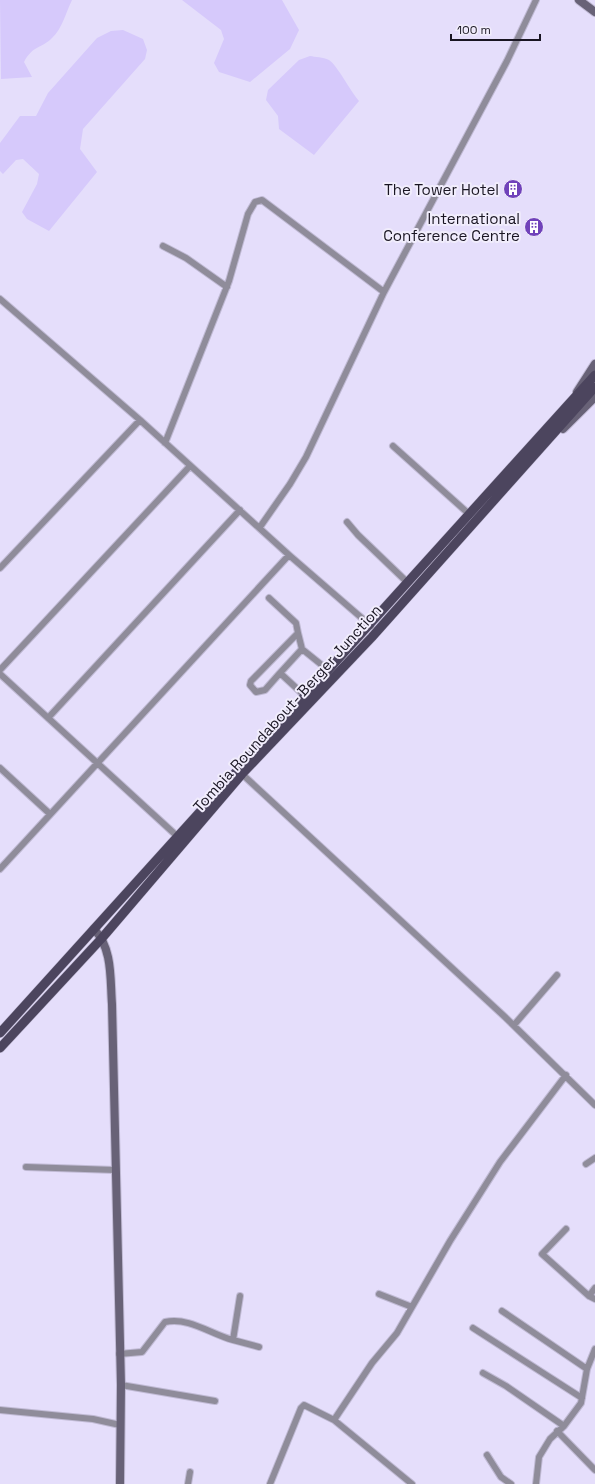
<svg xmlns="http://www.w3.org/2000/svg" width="595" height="1484" viewBox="0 0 595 1484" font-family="'Space Grotesk',sans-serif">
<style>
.green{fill:#d6c9fb}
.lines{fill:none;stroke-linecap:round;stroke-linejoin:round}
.street-casing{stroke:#c0bad4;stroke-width:8}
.secondary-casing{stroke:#c0bad4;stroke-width:10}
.primary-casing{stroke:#c0bad4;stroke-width:10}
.street{stroke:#8f8c9a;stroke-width:6}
.secondary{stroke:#686277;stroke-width:8}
.primary{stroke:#4c455e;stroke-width:9}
.labels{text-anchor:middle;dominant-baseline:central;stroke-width:4;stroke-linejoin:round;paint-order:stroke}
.poi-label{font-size:15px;fill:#191522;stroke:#f1edfc;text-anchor:end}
.street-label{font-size:15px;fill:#191522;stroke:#f1edfc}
</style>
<rect width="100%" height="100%" fill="#e5defb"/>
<path class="green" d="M0 0H72C66 12 62 29 52 38 41 49 33 45 24 62L32 77 1 79Z
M182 0H282L299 30 290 49 250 82 219 72 214 63 224 39 221 30Z
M123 30 143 39 147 50 145 59 83 129 80 149 97 172 49 231 27 219 22 212 37 184 39 174 23 159 16 160 3 174 0 171V143L20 116H36L48 93 97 38 111 31Z
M310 56C315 57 323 57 329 60 337 65 351 92 359 101L314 155 279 129 278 116 266 100 268 90 299 60Z"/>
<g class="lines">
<g class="street-casing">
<path id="street" d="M163 246 186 258 227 287
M0 299 140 420 289 555 371 626
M165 443 229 281 248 214 255 202 262 200 384 292
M393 446 469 514
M347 522 358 535 407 582
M260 527 290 484 306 457 384 292 507 61 536 0
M0 568 140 420
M269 598 296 623 298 633 251 681 250 685 256 692 265 690 280 673
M298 633 302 649
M0 670 190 466
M0 674 177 836
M305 696 280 673 302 649 328 670
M48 718 240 510
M0 768 50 814
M242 774 505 1017 595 1105
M0 869 289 555
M514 1025 557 975
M586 1164 595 1158
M26 1167 115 1170
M566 1229 542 1254 589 1296 595 1299
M379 1294 412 1307
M589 1296 595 1288
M502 1311 587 1369
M473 1328 582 1398
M233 1340 259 1347
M119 1354 142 1352 165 1322C190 1317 210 1334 233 1340L240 1296
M483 1373 506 1386 564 1426
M121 1385 215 1401
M0 1410 93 1419 120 1425
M334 1420 372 1363 397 1333 450 1241 500 1162 566 1075
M557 1431 595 1470
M487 1455 501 1477 511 1484
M188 1484 190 1472
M270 1484 301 1408 304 1405 334 1420 412 1484
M536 1484 539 1457 550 1439 564 1426 581 1403 587 1369 595 1349"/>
</g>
<g class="secondary-casing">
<path id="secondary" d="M579 0 595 12
M577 392 595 364
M563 429 595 397
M94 929C113 949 110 979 112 1004L121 1385 120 1484"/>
</g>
<g class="primary-casing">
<path id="primary" d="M0 1033 595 375
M0 1048 102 938 242 774 372 637 595 387"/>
</g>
<use href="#street" class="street"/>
<use href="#secondary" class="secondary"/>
<use href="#primary" class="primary"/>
</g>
<defs>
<g id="building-disc" transform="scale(1)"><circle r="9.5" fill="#7042ba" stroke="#f1edfc"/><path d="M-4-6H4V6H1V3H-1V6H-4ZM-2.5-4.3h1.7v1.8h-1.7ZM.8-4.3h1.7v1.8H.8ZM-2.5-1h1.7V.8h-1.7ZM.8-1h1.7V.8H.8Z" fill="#fff"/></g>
</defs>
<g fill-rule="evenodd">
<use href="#building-disc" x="513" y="189"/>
<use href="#building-disc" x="534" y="227"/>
</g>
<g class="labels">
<g class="poi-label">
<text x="499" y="189">The Tower Hotel</text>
<text x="520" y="218">International<tspan x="520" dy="17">Conference Centre</tspan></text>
</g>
<g class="street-label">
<text transform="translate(287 708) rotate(-48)">Tombia Roundabout- Berger Junction</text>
</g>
</g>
<path d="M451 34v6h89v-6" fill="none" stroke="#191522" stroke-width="2"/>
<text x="457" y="34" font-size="12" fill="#191522" stroke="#f1edfc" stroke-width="3" paint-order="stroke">100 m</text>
</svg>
